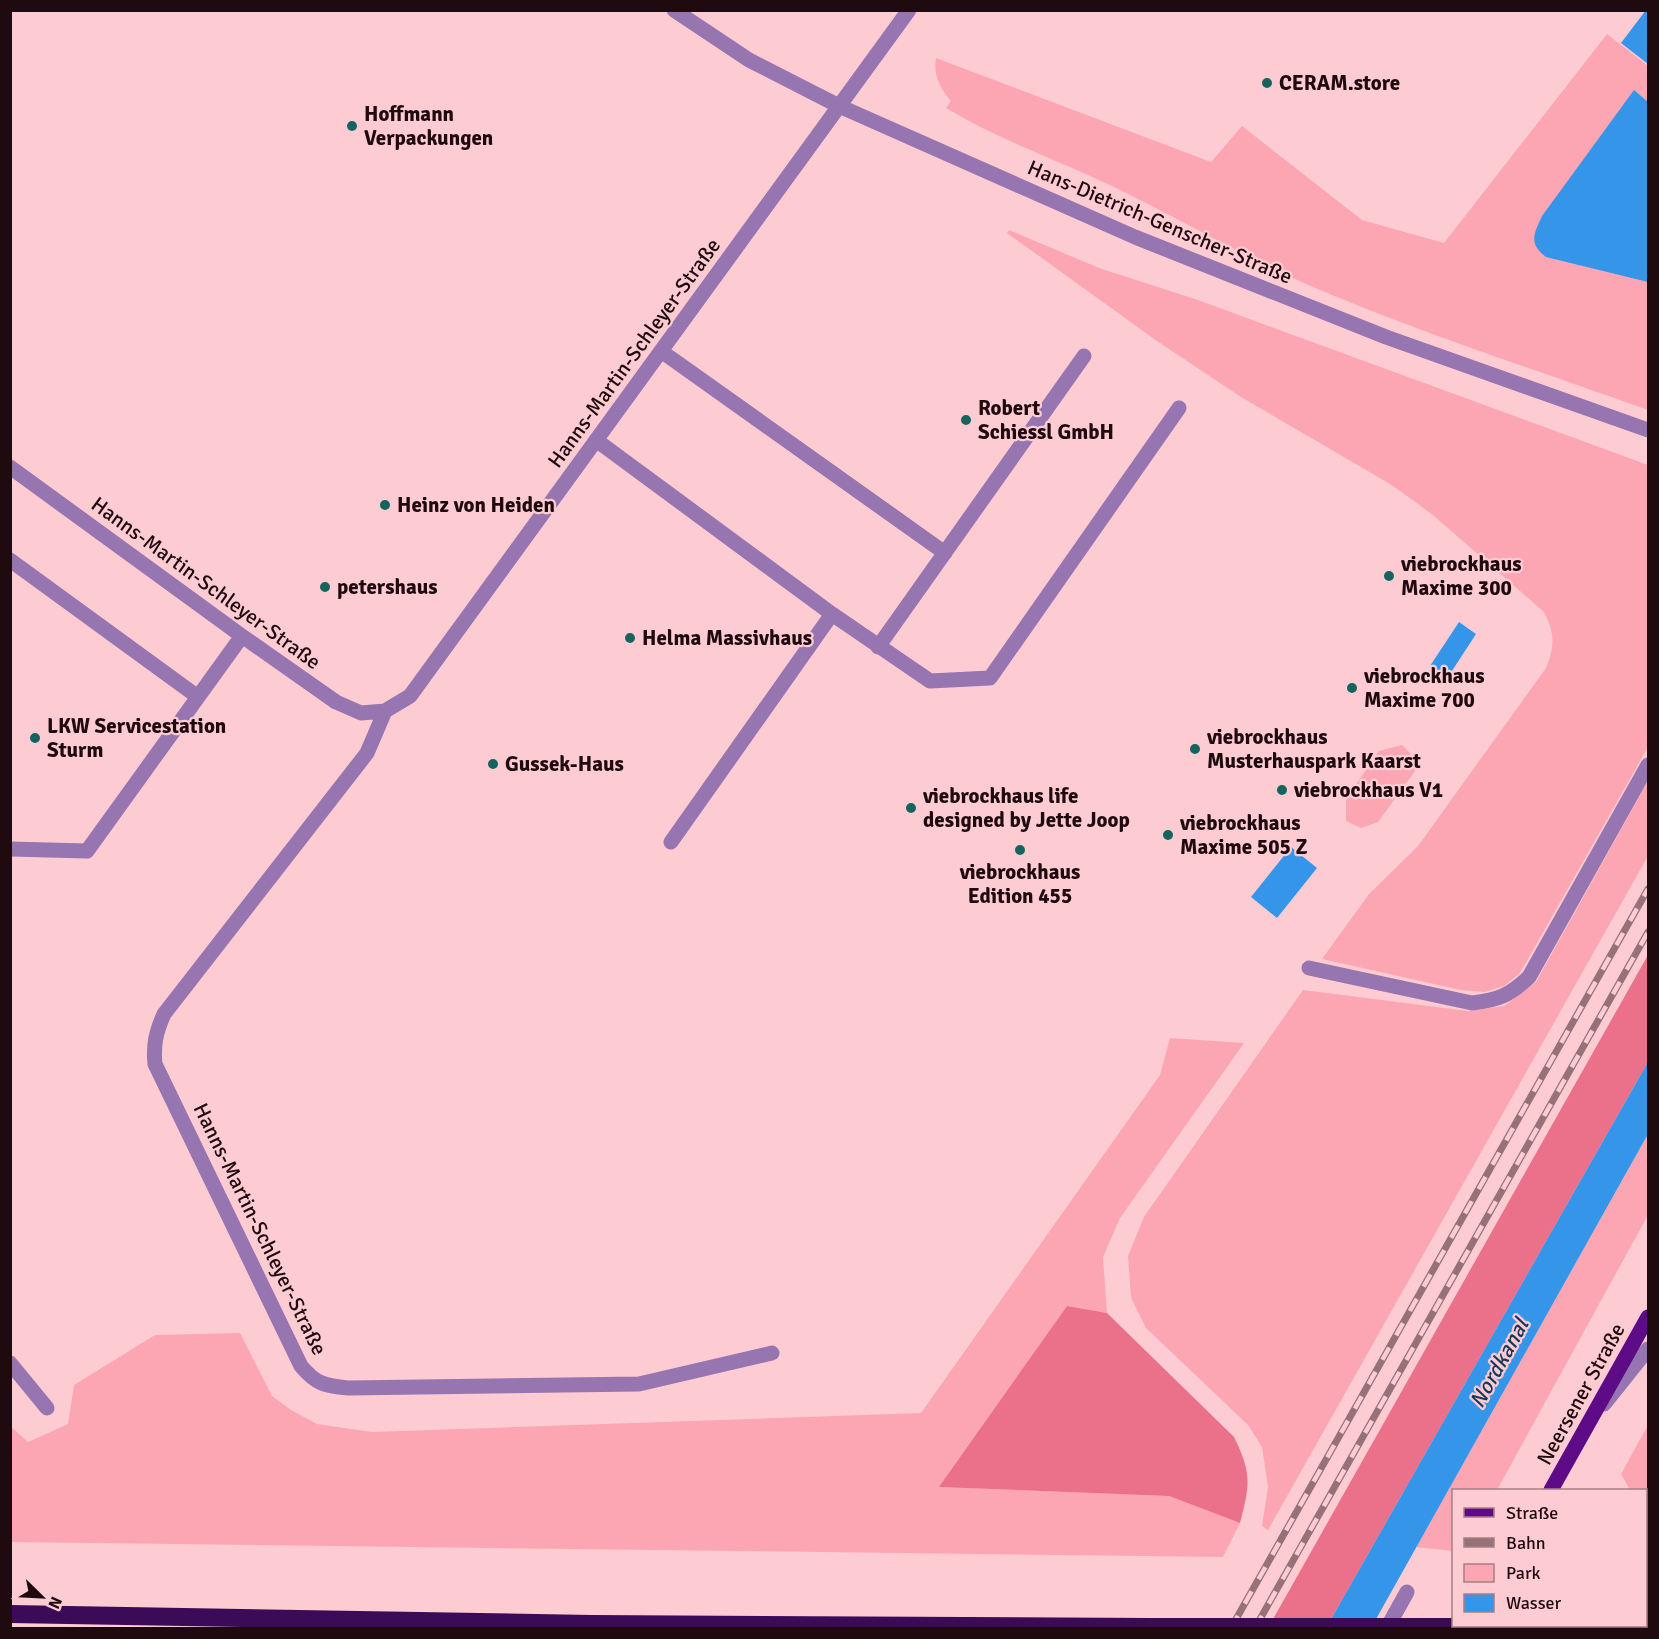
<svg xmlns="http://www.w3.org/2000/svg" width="1659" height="1639" viewBox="0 0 1659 1639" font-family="Signika,sans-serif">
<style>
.green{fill:#fca6b4}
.forest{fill:#eb7089}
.water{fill:#3595e9}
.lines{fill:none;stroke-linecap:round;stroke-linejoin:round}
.minor{stroke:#9675b1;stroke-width:15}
.major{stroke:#5d0b87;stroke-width:15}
.highway{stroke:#3c0b58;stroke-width:18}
.rail-casing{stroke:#967278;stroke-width:7}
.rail{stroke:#fdccd3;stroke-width:4.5;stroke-dasharray:14;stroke-linecap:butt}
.highway-bridge{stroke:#3c0b58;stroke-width:18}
.poi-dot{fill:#14635e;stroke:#fdccd3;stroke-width:2}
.labels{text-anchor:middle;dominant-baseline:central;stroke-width:4.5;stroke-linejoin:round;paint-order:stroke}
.poi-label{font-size:21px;font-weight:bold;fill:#1f0b0f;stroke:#fdccd3;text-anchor:start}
.street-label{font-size:21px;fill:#1f0b0f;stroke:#fdccd3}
.water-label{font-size:22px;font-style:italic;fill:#123759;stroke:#fdccd3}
</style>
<rect width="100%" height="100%" fill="#fdccd3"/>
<path class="green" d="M1607 34 1648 66V410C1545 373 1439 339 1337 297 1260 266 1188 223 1114 187 1058 160 999 140 946 108L951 101C940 88 933 75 936 58L1211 162 1242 126 1362 220 1444 243Z
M1009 230 1099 268 1198 300 1648 465V747L1528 959 1519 974 1504 986 1485 992 1461 990 1322 959 1369 894 1418 846 1546 668C1555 645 1555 634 1544 612L1434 516 1414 501 1390 484 1241 397 1157 341 1007 233Z
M1402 745 1410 753 1415 771 1378 822 1361 828 1346 821V799L1379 751Z
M1648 781V856L1268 1530 1262 1526 1268 1487 1262 1447 1248 1425 1146 1328 1131 1298 1128 1256 1144 1217 1303 990 1468 1011 1504 1006 1536 982Z
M1170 1038 1244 1043 1120 1218 1103 1257 1107 1313 1067 1306 940 1487 1169 1496 1240 1523 1223 1557 11 1542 10 1426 28 1442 68 1424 74 1385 155 1335 240 1333 272 1396 291 1410 317 1424 372 1432 921 1413 1160 1075Z
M1648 1134V1215L1497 1490H1454L1453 1551 1416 1547Z
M1648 1425V1527L1646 1521V1490H1630L1621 1474Z"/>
<path class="forest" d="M1648 955V1062L1326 1628H1268Z
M1067 1306 1107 1313 1234 1437C1252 1474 1250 1484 1240 1523L1169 1496 939 1487Z"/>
<path class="water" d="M1646 10 1648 11V64L1621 43Z
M1634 90 1648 102V282L1546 257C1528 243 1534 234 1542 216Z
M1459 622 1476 634 1448 677 1430 666Z
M1291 847 1317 868 1277 918 1251 897Z
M1648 1062V1134L1371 1628H1326Z"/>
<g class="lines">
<path class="minor" d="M674 10 749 60 839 106 1135 237 1386 337 1648 430
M661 351 945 553
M596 440 832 614 930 681 990 678 1179 408
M10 467 242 636 336 702 361 713 385 711 410 696 909 10
M10 560 198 697
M878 647 1084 356
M385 711 367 753 164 1014C156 1032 153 1045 155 1064L301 1366C316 1384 325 1386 348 1388L639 1384 772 1353
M671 842 832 614
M10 849 87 851 242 636
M1309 968 1472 1003C1499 1000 1510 995 1529 977L1648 765
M10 1363 47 1408
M1604 1404 1648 1349
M1387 1628 1407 1592"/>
<path class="major" d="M1551 1490 1648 1317"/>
<path class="highway" d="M10 1614 592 1624 1151 1627
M1542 1627 1648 1626"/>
<g class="rail-casing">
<path id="rail" d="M1231 1628 1648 889
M1255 1628 1648 932"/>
</g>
<use href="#rail" class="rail"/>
<path class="highway-bridge" d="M1151 1627H1542"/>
</g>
<g class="poi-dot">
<circle cx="1267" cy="83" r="6"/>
<circle cx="352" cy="126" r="6"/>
<circle cx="966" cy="420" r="6"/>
<circle cx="385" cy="505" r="6"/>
<circle cx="1389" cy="576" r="6"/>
<circle cx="325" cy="587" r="6"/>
<circle cx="630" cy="638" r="6"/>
<circle cx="1352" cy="688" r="6"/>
<circle cx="35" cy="738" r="6"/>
<circle cx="1195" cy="749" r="6"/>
<circle cx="493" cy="764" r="6"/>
<circle cx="1282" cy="790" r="6"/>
<circle cx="911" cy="808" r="6"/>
<circle cx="1168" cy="835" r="6"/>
<circle cx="1020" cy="850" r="6"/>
</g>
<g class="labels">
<g class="poi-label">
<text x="1279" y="83">CERAM.store</text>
<text x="364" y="114">Hoffmann<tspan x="364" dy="24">Verpackungen</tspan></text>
<text x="978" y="408">Robert<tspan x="978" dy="24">Schiessl GmbH</tspan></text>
<text x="397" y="505">Heinz von Heiden</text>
<text x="1401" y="564">viebrockhaus<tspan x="1401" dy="24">Maxime 300</tspan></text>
<text x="337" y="587">petershaus</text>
<text x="642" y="638">Helma Massivhaus</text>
<text x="1364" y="676">viebrockhaus<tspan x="1364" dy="24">Maxime 700</tspan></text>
<text x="47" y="726">LKW Servicestation<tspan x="47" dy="24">Sturm</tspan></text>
<text x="1207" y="737">viebrockhaus<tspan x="1207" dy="24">Musterhauspark Kaarst</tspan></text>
<text x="505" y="764">Gussek-Haus</text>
<text x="1294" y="790">viebrockhaus V1</text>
<text x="923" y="796">viebrockhaus life<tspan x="923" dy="24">designed by Jette Joop</tspan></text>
<text x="1180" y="823">viebrockhaus<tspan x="1180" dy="24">Maxime 505 Z</tspan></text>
<text x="1020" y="872" text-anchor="middle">viebrockhaus<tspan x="1020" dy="24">Edition 455</tspan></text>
</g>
<g class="street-label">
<text transform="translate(1160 222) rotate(23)">Hans-Dietrich-Genscher-Straße</text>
<text transform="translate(634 353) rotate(-54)">Hanns-Martin-Schleyer-Straße</text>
<text transform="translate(206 583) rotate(36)">Hanns-Martin-Schleyer-Straße</text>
<text transform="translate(260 1229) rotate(64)">Hanns-Martin-Schleyer-Straße</text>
<text transform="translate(1581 1394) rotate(-61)">Neersener Straße</text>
</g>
<g class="water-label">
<text transform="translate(1499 1363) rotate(-61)">Nordkanal</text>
</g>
</g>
<rect width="1659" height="1639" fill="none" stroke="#1f0b0f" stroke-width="24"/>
<rect x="1452" y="1489" width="195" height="138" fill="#fdccd3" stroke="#a47f85" stroke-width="1.5"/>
<rect x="1464" y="1508" width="30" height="9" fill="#5d0b87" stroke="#a47f85" stroke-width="1.5"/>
<text x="1506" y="1519" font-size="18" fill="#1f0b0f">Straße</text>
<rect x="1464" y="1538" width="30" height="9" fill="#967278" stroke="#a47f85" stroke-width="1.5"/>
<text x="1506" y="1549" font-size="18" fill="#1f0b0f">Bahn</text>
<rect x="1464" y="1564" width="30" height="18" fill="#fca6b4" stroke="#a47f85" stroke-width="1.5"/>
<text x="1506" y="1579" font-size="18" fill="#1f0b0f">Park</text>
<rect x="1464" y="1594" width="30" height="18" fill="#3595e9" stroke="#a47f85" stroke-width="1.5"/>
<text x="1506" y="1609" font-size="18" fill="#1f0b0f">Wasser</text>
<g transform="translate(42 1597) rotate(114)" stroke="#fdccd3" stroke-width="4.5" paint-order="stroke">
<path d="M0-4.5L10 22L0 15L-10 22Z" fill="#1f0b0f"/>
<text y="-9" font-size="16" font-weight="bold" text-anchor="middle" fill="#1f0b0f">N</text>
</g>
</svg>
